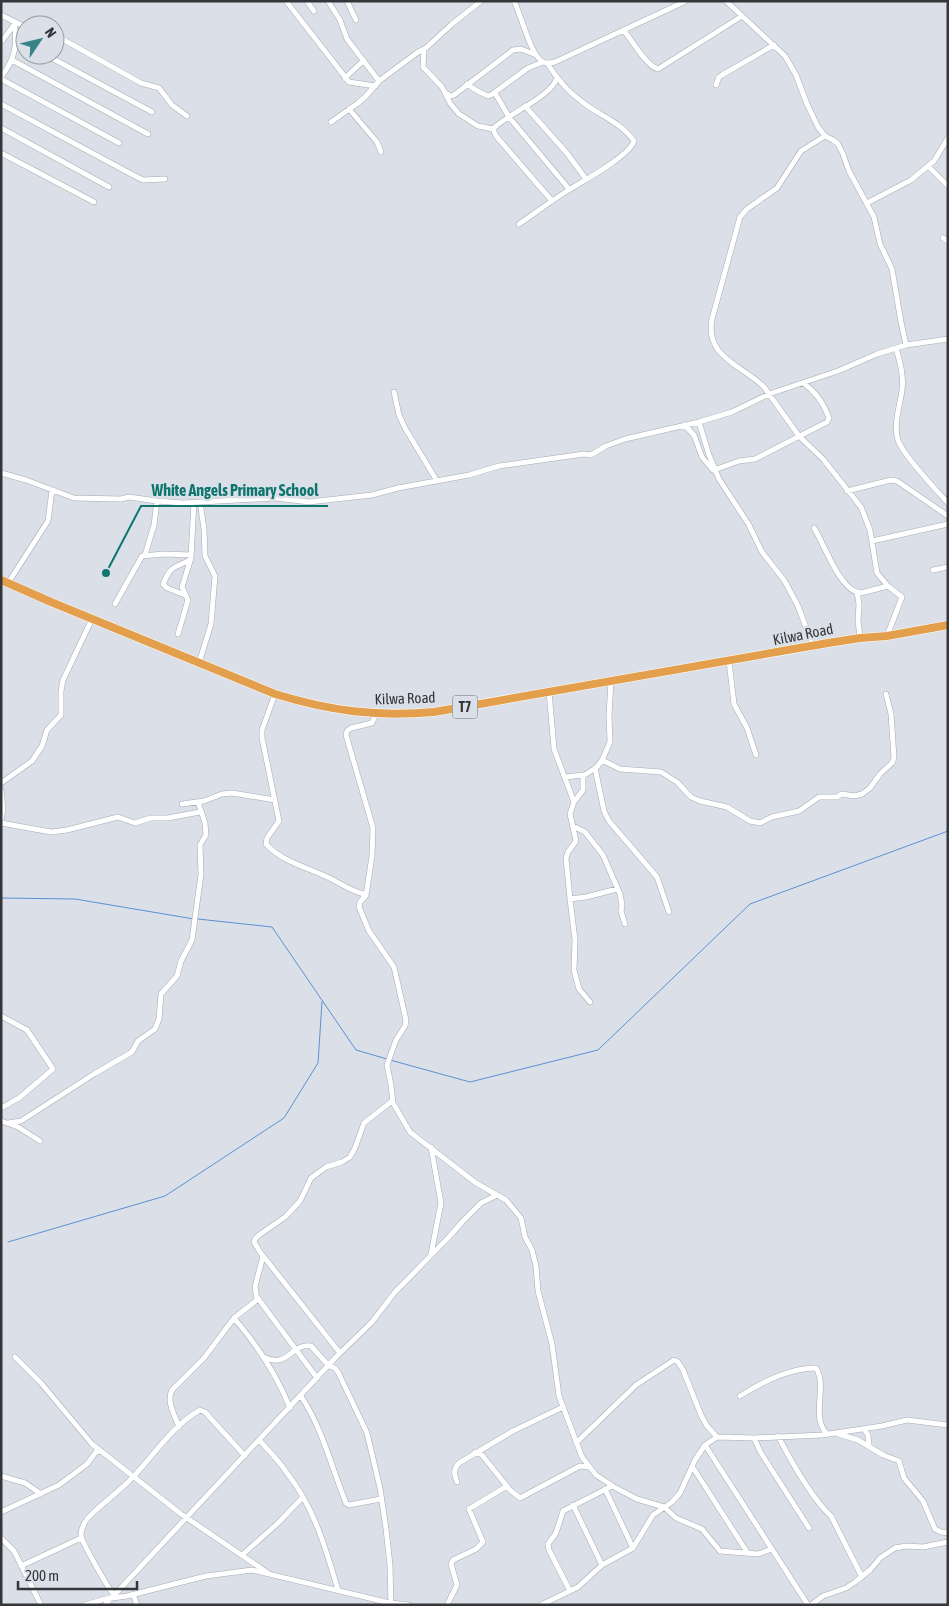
<svg xmlns="http://www.w3.org/2000/svg" width="949" height="1606" viewBox="0 0 949 1606" font-family="'Asap Condensed',sans-serif">
<style>
.lines{fill:none;stroke-linecap:round;stroke-linejoin:round}
.stream{stroke:#5b91d2;stroke-width:1}
.minor-casing{stroke:#a6aab3;stroke-width:6}
.highway-casing{stroke:#fff;stroke-width:9}
.minor{stroke:#fff;stroke-width:5}
.highway{stroke:#e49f4d;stroke-width:8}
.labels{text-anchor:middle;dominant-baseline:central;stroke-width:5;stroke-linejoin:round;paint-order:stroke}
.shield{fill:#dadfe8;stroke:#66696e;stroke-width:1}
.shield-label{font-size:14px;font-weight:bold;fill:#343639}
.street-label{font-size:15px;fill:#343639;stroke:#dadfe8}
.leader{fill:none;stroke:#0f766e;stroke-width:2}
.callout-dot{fill:#0f766e;stroke:#dadfe8;stroke-width:2}
.callout-label{font-size:16px;text-anchor:middle;font-weight:bold;fill:#0f766e;stroke:#dadfe8;stroke-width:5;stroke-linejoin:round;paint-order:stroke}
</style>
<rect width="100%" height="100%" fill="#dadfe8"/>
<g class="lines">
<path class="stream" d="M1 898 75 899 194 919
M198 919 272 927 356 1050 387 1059
M390 1060 470 1082 598 1050 750 904 948 831
M8 1242 165 1196 284 1118 318 1063 322 1002"/>
<g class="minor-casing">
<path id="minor" d="M286 1 349 82 375 86
M307 1 314 11
M328 1 340 20 347 39 379 81
M347 1 356 20
M514 1C521 15 531 56 543 62 547 64 551 63 555 62L686 1
M726 1 785 56 796 75 807 104 818 127 825 136 833 140 838 144 843 154 849 171 874 217 880 244 892 269 901 322 906 345
M1 15 25 27
M624 31C632 40 647 67 658 69L742 16
M16 32 25 43
M55 35 141 83 159 88 172 105 187 116
M1 42 14 25
M424 49 423 67 442 87 450 103 459 114 478 126 493 129
M46 55 152 112
M12 60 148 134
M1 77C15 59 18 44 14 22
M345 78 364 60
M1 79 119 143
M467 84C473 89 481 93 488 96L491 95 528 68 543 62
M716 85 719 77 722 75 774 45
M445 93 451 96 454 95 513 50 521 49 536 55
M495 93 509 117 569 189
M1 104 133 175 143 180 165 179
M525 106 566 152 586 179
M349 109 377 142 381 152
M331 122 358 103 366 96 379 81 418 52 426 48 452 24 481 1
M1 128 109 187
M825 136 801 151 777 188 747 209 740 217 712 319C705 358 742 365 764 387L799 436 823 459 861 507 870 530 877 573 888 586 902 597 887 636
M1 153 94 202
M928 166 948 186
M552 201 496 136 493 129C508 113 550 98 557 78
M867 203 911 180 934 161 948 138
M519 224C534 214 548 203 564 193 579 183 629 157 634 141 621 122 598 115 581 101 567 91 556 77 547 63
M943 238 948 241
M896 348C900 362 904 376 902 390 900 406 893 424 898 440 902 454 936 490 948 503
M394 392 399 415 405 428 437 481
M699 422 709 455 719 479 749 525 762 552 784 580 790 591 798 606 813 646
M684 425 694 435 702 457 713 470
M714 470 739 461 755 459 827 422 829 418C824 404 815 391 803 383
M1 473 26 480 74 498 121 499 129 497 157 501 183 503 276 498 309 502 372 495 398 488 469 475 499 466 584 454 591 455 606 446 625 439 699 422 732 412 769 394 838 371 877 354 906 345 948 339
M847 491 891 480 897 481 948 516
M814 528C824 543 840 592 861 593L888 586
M872 541 948 524
M145 555 154 525 157 501
M933 570 948 567
M8 583 48 521 52 490
M857 592 859 604 858 620 860 638
M185 595 167 588 163 584C172 564 173 569 190 560
M115 604 142 556 164 554 191 555
M178 634 188 600 182 587 191 558 194 502
M729 661 734 704 747 728 756 755
M199 663 211 624 215 576 205 556 204 529 200 502
M549 691 554 749 574 802
M275 694 262 730V738L279 821 267 838 266 844C281 861 306 867 325 876 339 882 350 891 364 894L365 897
M376 714 372 723 351 728 347 731 346 735 373 828 372 856 366 895 360 902 359 907 369 931 394 967 406 1020 405 1026 396 1040 387 1065 391 1085 393 1103 410 1132 476 1183 506 1200 521 1218 525 1237 532 1250 536 1266 538 1291 552 1344 559 1396 582 1457 596 1475 616 1488 637 1499 664 1507 676 1518 702 1529 720 1551 758 1554 772 1549
M602 760 620 769 661 772 677 782 691 797 700 801 727 807 750 821 760 823 772 817 799 811 819 797H837L842 794 854 796 862 794 870 788 880 774 892 763 894 758 891 714 886 694
M595 768 604 811 609 821 657 877 669 912
M565 777 584 775
M1 783 32 761 42 746 47 730 61 715V691L63 680 92 619
M1 790 3 809 1 820
M182 804 204 801 222 794 232 793 275 800
M1 823 51 832 67 830 118 817 135 823 151 818H168L200 812
M573 826 585 832 603 855 620 894 622 905 621 911 625 924
M570 899 586 897 617 889
M590 1002 579 989 574 970 575 940 570 899 566 858 568 852 576 841 570 814 574 802 583 790V776L597 767 602 760 610 742 609 716 611 680
M1 1016 27 1030 53 1069 19 1098 1 1108
M1 1121 18 1127 40 1141
M8 1123 21 1121 94 1074 132 1052 138 1041 155 1029 159 1019 161 994 177 976 181 961 192 940 201 874 200 845 206 835 205 823 198 802
M431 1147 441 1203 431 1254
M257 1297 317 1378
M234 1318C257 1345 277 1375 290 1408
M340 1353 260 1252 254 1242 255 1239 259 1235 285 1217 300 1201 311 1178 326 1167 342 1162 350 1157 355 1148 364 1123 392 1101
M15 1357 41 1383 92 1444 181 1514 268 1573
M263 1357C290 1369 290 1343 311 1346L329 1366 335 1368 338 1372 367 1433 380 1488 386 1529 390 1565 391 1605
M301 1396C323 1430 331 1466 346 1503L349 1505 381 1499
M740 1396C762 1382 790 1368 816 1368 828 1387 810 1416 827 1434
M179 1427C175 1416 166 1401 172 1390L204 1358 234 1318 257 1300 255 1287 263 1256
M864 1429 868 1435 869 1445
M838 1434 858 1440 883 1455 899 1461 904 1478 923 1501 935 1529 941 1532 948 1533
M778 1436C791 1461 811 1498 831 1516L862 1577
M754 1438 761 1453 809 1528
M259 1440C269 1451 279 1461 287 1473 314 1507 326 1549 338 1590
M576 1443 636 1385 674 1360 678 1362 683 1370 701 1415 707 1426 717 1437
M705 1445 808 1605
M475 1452 482 1455 510 1490 520 1498 580 1466 589 1467
M692 1466 747 1552
M1 1476 25 1483 41 1494
M457 1482C454 1475 453 1469 459 1463L513 1431 563 1407
M605 1489 633 1548
M573 1505 602 1565
M1 1512 59 1485 87 1464 96 1452 101 1451
M1 1538 14 1551 41 1605
M242 1555 277 1524 303 1497
M21 1566 81 1538
M570 1591 549 1550 548 1544 556 1533 563 1511 612 1486
M133 1594 137 1605
M114 1595C108 1588 81 1541 81 1535 81 1529 84 1523 88 1518 102 1503 119 1492 133 1477 154 1455 173 1425 200 1410L205 1412 245 1456
M85 1605 105 1599 127 1596 206 1576 252 1570 390 1603 409 1605
M105 1605 337 1356 372 1322 395 1292 448 1238 463 1221 481 1203 497 1195
M447 1605 457 1585 451 1564 453 1560 476 1549 483 1542 469 1509 507 1486
M541 1605 578 1587 602 1565 633 1548 653 1515 672 1502 680 1493 695 1460 705 1445 717 1437 754 1438 822 1435 882 1426 907 1420 948 1425
M811 1605 823 1596 846 1588 855 1582 870 1570 880 1558 895 1548 906 1546 923 1547 948 1542"/>
</g>
<g class="highway-casing">
<path id="highway" d="M1 580 51 602 275 694C331 711 376 717 434 712L828 643 860 638 887 636 948 625"/>
</g>
<use href="#minor" class="minor"/>
<use href="#highway" class="highway"/>
</g>
<g class="labels">
<rect class="shield" x="452.5" y="695.5" width="25" height="23" rx="4"/>
<g class="shield-label">
<text x="465" y="707">T7</text>
</g>
<g class="street-label">
<text transform="translate(803 634) rotate(-11)">Kilwa Road</text>
<text transform="translate(405 698) rotate(-2)">Kilwa Road</text>
</g>
</g>
<path class="leader" d="M106 573L141 506H328"/>
<circle class="callout-dot" cx="106" cy="573" r="5"/>
<g class="callout-label">
<text x="235" y="496">White Angels Primary School</text>
</g>
<rect width="949" height="1606" fill="none" stroke="#343639" stroke-width="5"/>
<g transform="translate(40 40) rotate(55)"><circle r="24" fill="#dadfe8" stroke="#989ba2"/>
<path d="M0-4L9 19L0 12L-9 19Z" fill="#398287"/>
<text y="-8" font-size="14" font-weight="bold" text-anchor="middle" fill="#343639">N</text>
</g>
<path d="M18 1581v8h119v-8" fill="none" stroke="#343639" stroke-width="2.5"/>
<text x="25" y="1581" font-size="15" fill="#343639" stroke="#dadfe8" stroke-width="4" paint-order="stroke">200 m</text>
</svg>
